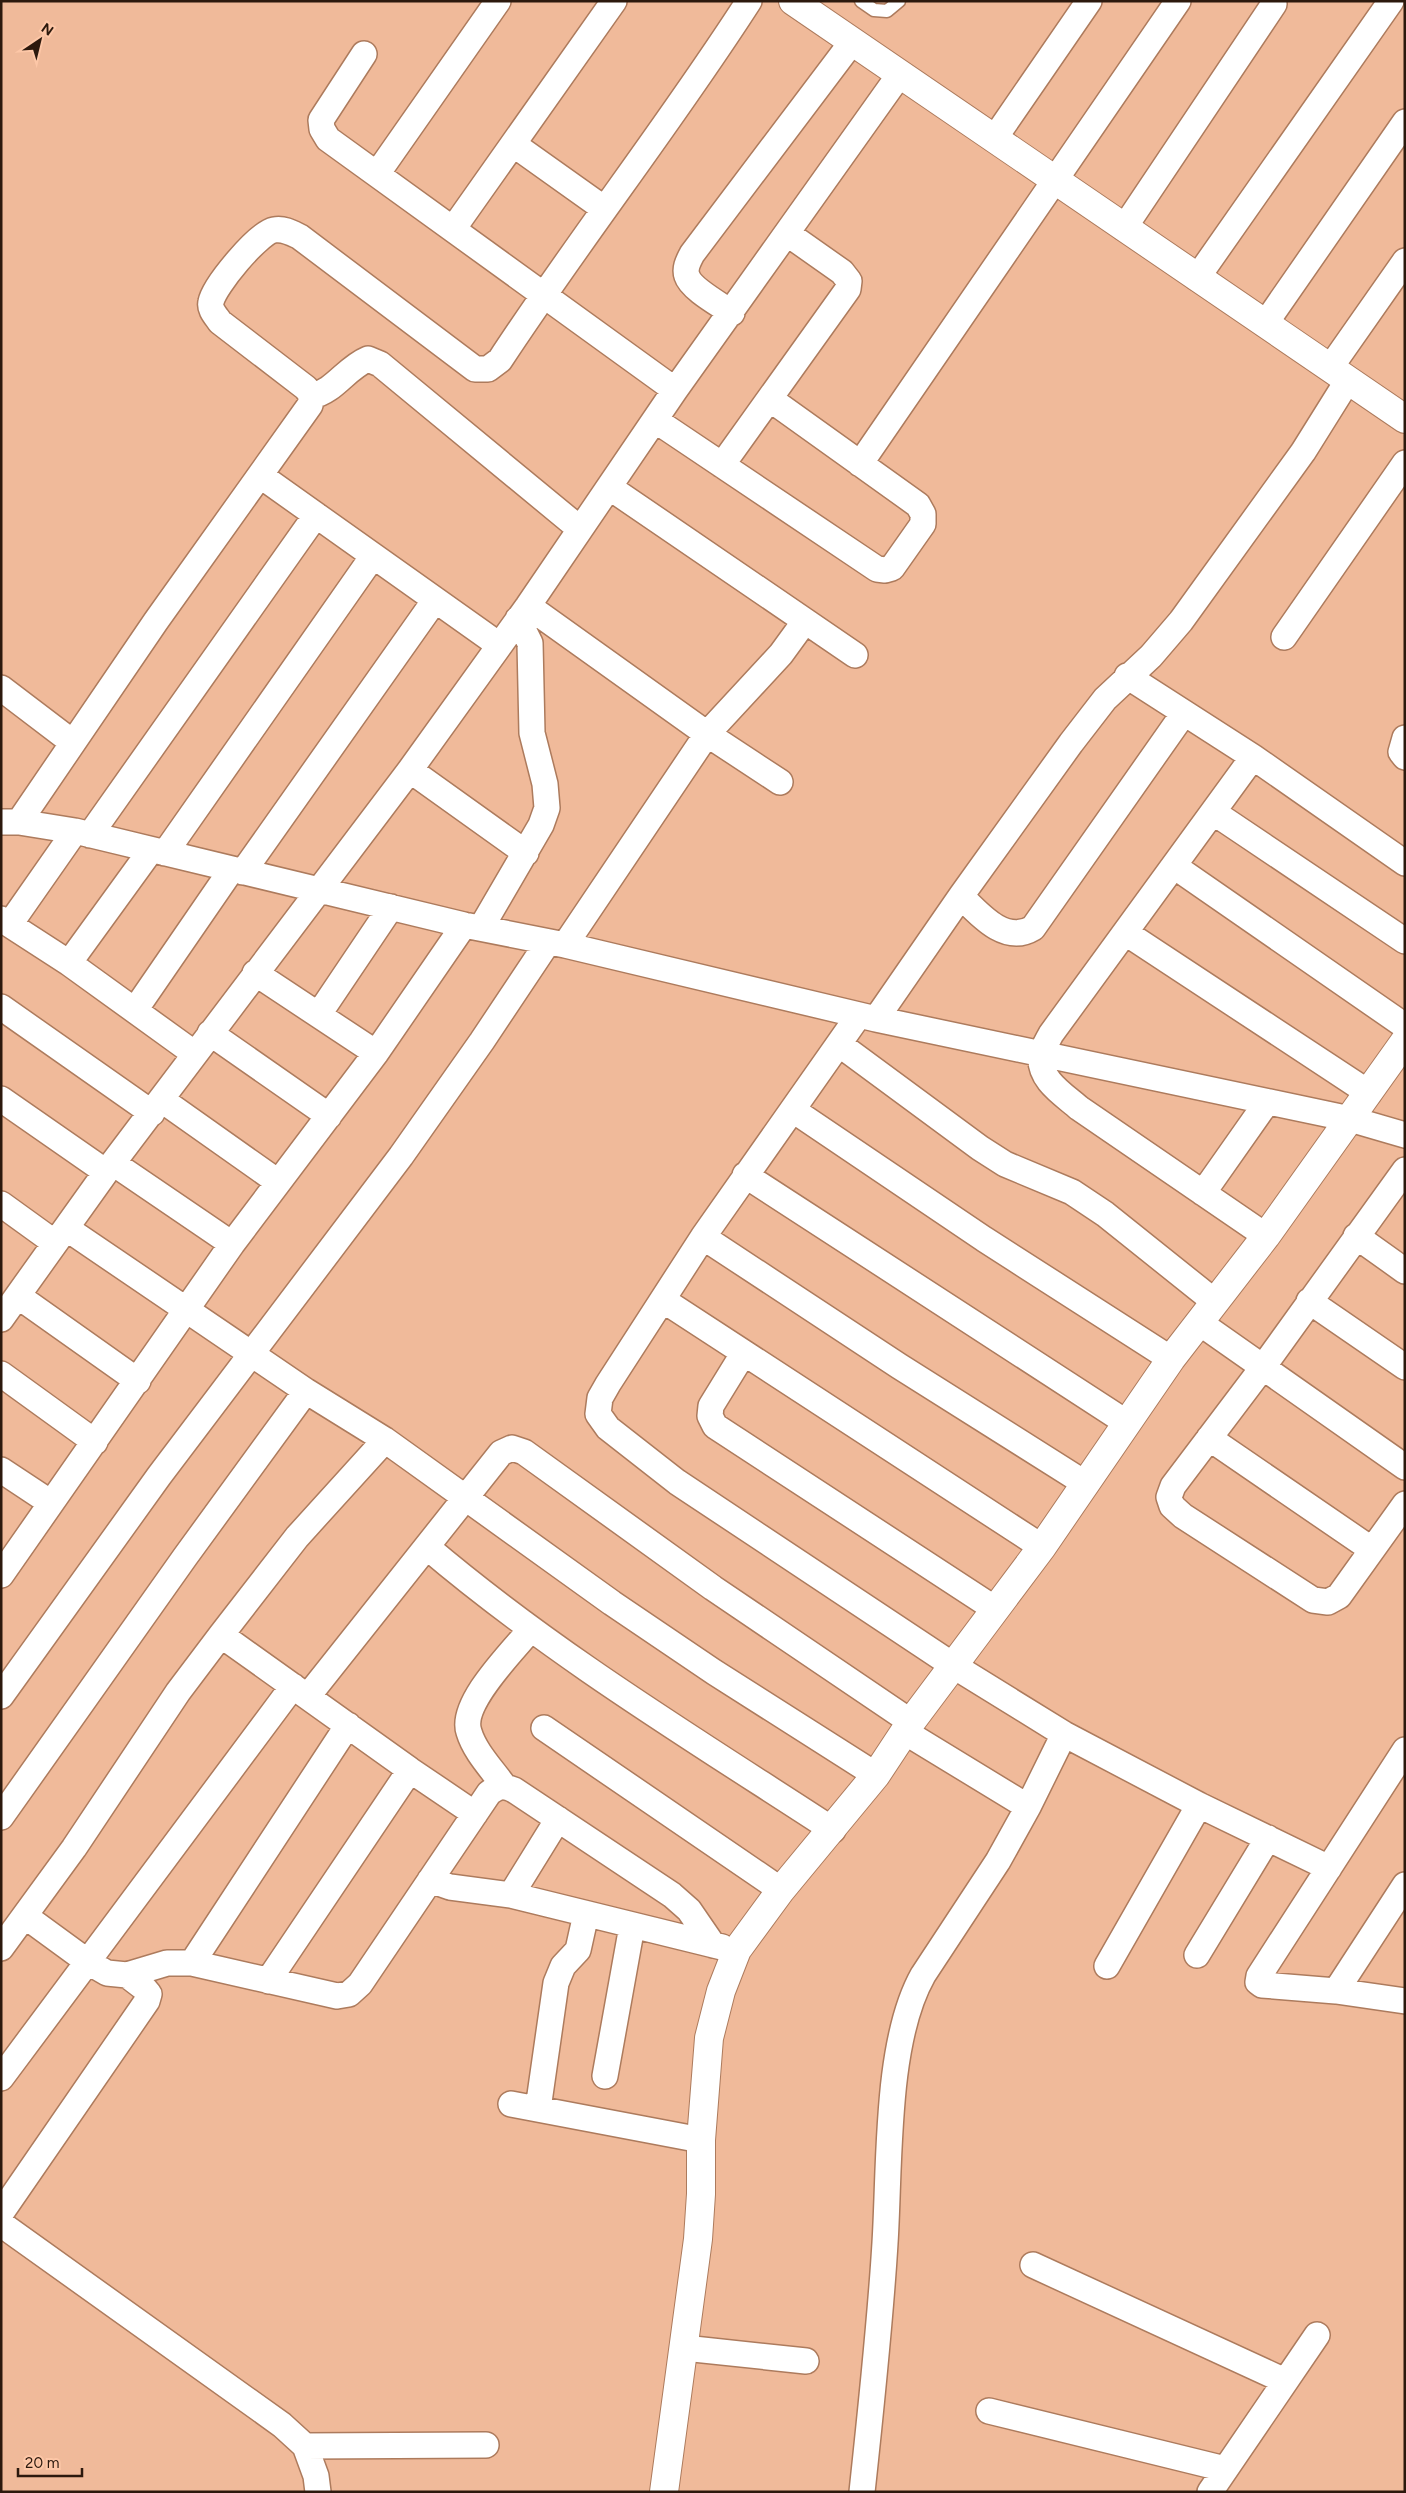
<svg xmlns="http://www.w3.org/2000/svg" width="1406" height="2493" viewBox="0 0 1406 2493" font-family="Figtree,sans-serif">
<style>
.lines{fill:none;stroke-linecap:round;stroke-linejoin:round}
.lane-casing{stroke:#ad7b5d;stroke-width:15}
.street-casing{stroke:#ad7b5d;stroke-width:28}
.secondary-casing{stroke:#ad7b5d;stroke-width:30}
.lane{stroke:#fff;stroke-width:12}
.street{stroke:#fff;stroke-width:25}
.secondary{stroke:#fff;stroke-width:28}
</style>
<rect width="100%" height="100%" fill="#f0ba9a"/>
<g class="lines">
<g class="lane-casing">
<path id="lane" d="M861 1 874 10 887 11 899 1"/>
</g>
<g class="street-casing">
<path id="street" d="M364 54 321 120 322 129 328 139 675 390
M994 139 1089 1
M513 144 603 208
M377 174 498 1
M1124 228 1274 4
M453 229 614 1
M1197 278 1391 1
M732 313C721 305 691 289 687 276 684 268 689 260 692 254L852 42
M1265 324 1405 122
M1330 368 1405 261
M312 396C335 391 346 368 368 359L380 364 580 529
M655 420 877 569 885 570 892 568 923 524V514L918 505 770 399
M860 464 1178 1
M722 465 848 289 849 281 842 272 788 234
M261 476 499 645
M609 487 855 655
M528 606 707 734 780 782
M1284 637 1405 463
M1127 676 1253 757 1405 863
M1 688 72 742
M1405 738 1401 752 1405 757
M1253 757 1051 1034C1048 1040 1042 1049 1041 1056 1039 1080 1063 1094 1079 1108L1266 1236
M410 770 526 853
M1213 812 1405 941
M1 822H19L75 831 464 925 565 945 876 1019 1350 1119 1405 1135
M19 822 156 621 310 405 312 396 306 388 220 322C216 316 209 309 211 302 214 286 258 233 274 230 284 228 292 233 300 237L475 369H488L500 360C580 238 670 124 749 1
M90 835 316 515
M165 853 373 556
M1174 866 1405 1026
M243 872 435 600
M961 896C979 914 1005 945 1033 928L1184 713
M1 919 69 963 195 1054
M10 924 75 831
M481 928 541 825 547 808 545 784 532 733 530 643 518 619
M1126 933 1369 1093
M565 945 707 734 781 654 805 621
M69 963 151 850
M255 973 376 1053
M1 1007 152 1113
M135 1010 232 869
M319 1014 391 907
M859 1015 703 1237 608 1384 600 1398 598 1414 608 1428 677 1482 954 1666 1064 1734 1199 1805 1329 1868
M876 1019 961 896 1071 743 1105 699 1151 656 1181 621 1303 452 1348 380
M210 1033 329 1116
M839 1044 980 1148 1005 1164 1072 1192 1105 1214 1215 1302
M1 1099 106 1172
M162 1100 278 1182
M793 1110 984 1239 1171 1359
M113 1163 232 1244
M1405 1170 1263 1367 1173 1486 1169 1497 1172 1506 1183 1516 1313 1600 1328 1602 1339 1596 1405 1504
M745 1175 1127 1423
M1203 1193 1267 1102
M1 1204 55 1243
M66 1228 306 1391 385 1440 612 1603 714 1672 876 1775
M1356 1236 1405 1271
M703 1237 899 1366 1086 1484
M18 1296 138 1381
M663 1300 1042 1547
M1309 1301 1405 1367
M1 1319 106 1172 410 770 528 606 675 390 900 74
M1200 1323 1405 1467
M743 1354 711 1406 710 1416 715 1426 995 1609
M1 1374 95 1442
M1209 1438 1371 1549
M1 1470 51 1503
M427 1547C553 1654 695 1740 833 1830
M1 1575 232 1244 376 1053 464 925
M221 1635 410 1770 475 1814
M1 1696 159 1476 401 1156 482 1041 548 942
M308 1696 501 1453 512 1448 524 1452 713 1588 911 1722
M544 1728 781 1890
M905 1732 1028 1807
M1405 1750 1259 1976 1258 1982 1262 1985 1336 1991 1405 2001
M504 1786C492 1769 475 1752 469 1732 459 1704 513 1651 530 1630
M1 1817 185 1557 306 1391
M430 1880 450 1887 511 1895 722 1947
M511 1895 558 1819
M25 1916 88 1962 107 1973 127 1975 167 1963H192L337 1996 349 1994 360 1984 489 1793C498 1786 503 1785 514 1790L672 1895 689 1910 713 1945
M1 1948 74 1848 178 1692 221 1635 297 1537 385 1440
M1197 1955 1268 1838
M192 1963 348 1725
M1107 1966 1199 1805
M268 1981 410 1770
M1336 1991 1405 1885
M605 2076 632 1926
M1 2078 293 1686
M511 2104 701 2140
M538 2109 556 1983 563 1966 578 1950 586 1914
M1 2213 147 2001 149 1994 144 1988 127 1975
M1 2224 282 2425 305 2446 316 2476 318 2492
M1033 2265 1285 2381
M684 2348 806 2361
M989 2411 1225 2469
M305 2446 486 2445
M862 2492C871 2409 880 2326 885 2243 890 2165 885 2042 923 1975L998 1861 1028 1807 1064 1734
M1210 2492 1317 2335"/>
</g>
<g class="secondary-casing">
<path id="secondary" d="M793 1 1405 419
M664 2492 698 2239 701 2194V2140L709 2038 721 1991 737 1950 781 1890 876 1775 911 1722 1042 1547 1171 1359 1266 1236 1405 1041"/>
</g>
<use href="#lane" class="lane"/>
<use href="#street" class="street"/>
<use href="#secondary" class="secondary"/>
</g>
<rect width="1406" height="2493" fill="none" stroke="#2c190d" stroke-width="5"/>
<g transform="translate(40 40) rotate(35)" stroke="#fdc7a7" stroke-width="4" paint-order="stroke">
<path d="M0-4L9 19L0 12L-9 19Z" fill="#2c190d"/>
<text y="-8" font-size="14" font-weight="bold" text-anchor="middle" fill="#2c190d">N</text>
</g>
<path d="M18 2468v8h64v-8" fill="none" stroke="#2c190d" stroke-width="2.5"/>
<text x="25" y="2468" font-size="15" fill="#2c190d" stroke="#fdc7a7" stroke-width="4" paint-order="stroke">20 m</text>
</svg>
